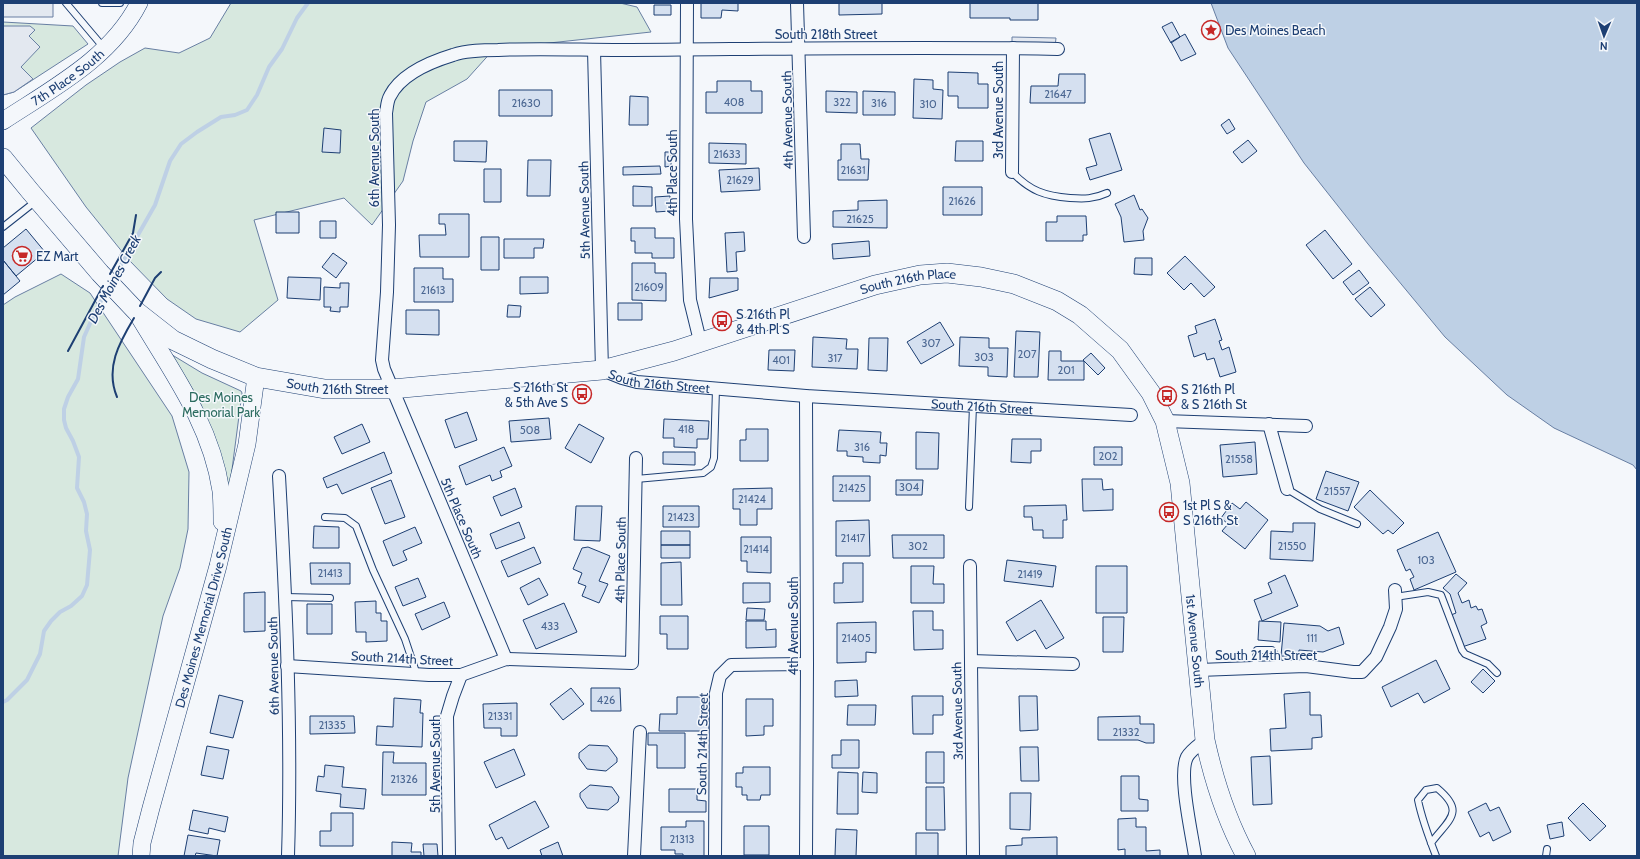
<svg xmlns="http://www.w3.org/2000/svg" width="1640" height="859" viewBox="0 0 1640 859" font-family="Cabin,sans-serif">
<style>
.green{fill:#d7e8df;stroke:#687fa3}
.parking{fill:#e3e8f0;stroke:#687fa3}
.water{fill:#bed0e5;stroke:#687fa3}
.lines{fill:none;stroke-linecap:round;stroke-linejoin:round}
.stream{stroke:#bed0e5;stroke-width:4}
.building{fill:#d5e0f0;stroke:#1d3f73}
.service-casing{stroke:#1d3f73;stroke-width:8}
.minor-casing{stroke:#1d3f73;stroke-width:14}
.secondary-casing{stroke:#1d3f73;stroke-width:18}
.primary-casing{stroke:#1d3f73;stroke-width:20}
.service{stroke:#f4f7fb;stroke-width:6}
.minor{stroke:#f4f7fb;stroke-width:12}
.secondary{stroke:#f4f7fb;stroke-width:17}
.primary{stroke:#f4f7fb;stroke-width:19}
.wall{stroke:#1d3f73;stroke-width:2}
.labels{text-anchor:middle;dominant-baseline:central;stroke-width:3;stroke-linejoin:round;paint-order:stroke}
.number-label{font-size:11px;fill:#4b6792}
.poi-label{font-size:13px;fill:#1d3f73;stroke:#f4f7fb;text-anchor:start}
.street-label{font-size:13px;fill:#1d3f73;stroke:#f4f7fb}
.park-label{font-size:13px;fill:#2c6c60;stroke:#f4f7fb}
.water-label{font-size:14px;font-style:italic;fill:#1d3f73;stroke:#f4f7fb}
</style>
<rect width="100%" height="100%" fill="#f4f7fb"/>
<path class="green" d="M231 3H620L637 7 651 32 494 49 467 79 426 102 413 141 403 181 372 225 344 198 254 220 278 300 240 332 196 319 167 299 128 259 86 207 31 128 86 85 120 62 145 48 179 53 210 38Z
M3 22 73 26 88 44 14 92 3 95Z
M61 274 90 293 172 416 189 472 188 529 180 568 163 616 128 778 118 856H3V305L15 297Z
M169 353 202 373 241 391 242 393 228 500 214 437 198 398Z"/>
<path class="parking" d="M3 3H53V17H3Z
M3 26H30L35 30 29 36 40 47 21 67 33 79 14 92 3 95Z
M1012 37 1056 38 1055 47 1012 46Z"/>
<path class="water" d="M1211 3H1637V470L1633 465 1554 428 1507 395 1445 337 1368 244 1304 163 1228 48Z"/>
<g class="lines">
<path class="stream" d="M113 279 155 205 170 161 181 144 197 132 221 117 235 115 247 110 257 95 269 67 282 49 297 18 308 3
M3 702 7 700 27 680 40 654 44 631 51 621 60 612 71 606 82 596 87 585 90 550 86 531 87 514 84 502 77 488 79 457 73 441 66 428 64 420V409L68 397 78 379 84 337 96 310 108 288"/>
</g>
<path class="building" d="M701 3H738V11L722 10 721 18H701Z
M839 3H882V14L839 15Z
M970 3H1038V20H1010V18H970Z
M654 5H671V15H654Z
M1172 22 1180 37 1171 43 1162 27Z
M1185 34 1196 54 1181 61 1171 42Z
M948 72 978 73V84H988V108H958V96H948Z
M1059 74H1085V103H1030L1031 86H1058Z
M914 79 933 80V89L943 90 942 119 913 118Z
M717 81H751V91H762V113H706V92H717Z
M499 90H552V116H499Z
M826 91 857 92V113L826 112Z
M863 91 895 92V115H863Z
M630 96 648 97V125H629Z
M1229 119 1235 129 1227 134 1221 125Z
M324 128 341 130 340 153 322 152Z
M1110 133 1122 170 1090 180 1086 168 1097 165 1089 139Z
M1248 140 1257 151 1242 163 1233 152Z
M454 141H487L486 162 454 161Z
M956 141H983V161H955Z
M709 143 746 144V164L709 163Z
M841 144H860L861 159H869L868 180H838V160H841Z
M665 152H671V166L665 167Z
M528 160H551L550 196H527Z
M660 166 661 174 623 175V167Z
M759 168 760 190 721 192 719 170Z
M484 169H501V202H484Z
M633 186 652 187V206H633Z
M943 187H982V215H943Z
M1134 195 1140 210 1142 209 1148 218 1143 231 1144 240 1124 242 1121 217 1115 204Z
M670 196V211L656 212 655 197Z
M887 200V228L833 227V211L858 210V201Z
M276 212H299V233H276Z
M439 214H469V257H420L419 235H446L445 224H439Z
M1057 216H1086L1087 235H1083V241H1046V222H1057Z
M320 221H336V238H320Z
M631 228H655V238H674V258H652V253H635V241H631Z
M26 229 45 252 16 276 3 260V248Z
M1325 230 1352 264 1333 279 1306 245Z
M744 232 745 251 736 252 737 271 727 272 725 233Z
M481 237H499V270H481Z
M504 239H544L543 248H534V258H504Z
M869 241 870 256 833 259 832 244Z
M333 253 347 263 336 278 322 267Z
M1185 256 1215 287 1204 297 1191 283 1184 290 1167 273Z
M1135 258H1152V275L1134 274Z
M3 260 20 281 3 295Z
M632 263H655V273H666V301L632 300Z
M414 268H443V279H453V302H414Z
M1359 270 1369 283 1353 295 1343 282Z
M288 277 321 278 320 300 287 298Z
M520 277H548V293L520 294Z
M710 278H738V290L709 298Z
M340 283H349L348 307H340V312L330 311 331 307H324V287L340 288Z
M1370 287 1385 305 1371 317 1355 299Z
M618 303H642V320H618Z
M508 305 521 306 520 317H507Z
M406 310H439V335L406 334Z
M1215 319 1222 340 1219 341 1222 350 1229 347 1236 372 1220 377 1214 358 1207 360 1205 353 1194 357 1188 336 1197 333 1195 326Z
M940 322 954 345 921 364 907 342Z
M1016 331 1040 332 1038 377H1014Z
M813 337 847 339 846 349H858L857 369 812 367Z
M960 337 989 338V348H1008L1007 377 988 376V367L959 366Z
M869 338H888L887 371 868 370Z
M769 350H795L794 371 768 370Z
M1049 351H1061V361H1084V380H1048Z
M1091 353 1105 368 1098 375 1083 360Z
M467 412 477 440 455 448 445 420Z
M549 418 551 439 511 442 509 421Z
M664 419 709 421 708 439H697V448L674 447V438H663Z
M362 424 370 442 342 454 334 437Z
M579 424 604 438 591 463 565 448Z
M746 429H768V461H740V440H746Z
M839 430 881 432 880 443H887L886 456 880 455V463L863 462V457L847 456V451H837Z
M916 432 939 433 938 469H916Z
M1012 439H1041V451H1031V463L1011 462Z
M1255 442 1257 474 1223 477 1220 445Z
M504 447 512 466 500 471 502 477 492 481 490 475 466 485 459 466Z
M1094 447H1122V465H1094Z
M384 452 392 473 342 494 337 484 327 488 323 478Z
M663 452H695V465L663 464Z
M1326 471 1359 482 1348 511 1316 499Z
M833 476H870V501H833Z
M1082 479H1102L1103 490 1113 489V510L1083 511Z
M391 480 405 517 385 524 371 488Z
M896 480H923L922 495H896Z
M515 488 522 507 501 516 493 497Z
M772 488V509H757V525H740V509H733V489Z
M1370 490 1404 523 1393 534 1388 530 1383 534 1354 507Z
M1246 502 1268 520 1245 549 1222 531 1228 524 1221 518 1232 503 1240 509Z
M1066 505 1067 520H1063V538H1043V530H1033L1032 517H1024V506Z
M576 506H602L600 541 574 540Z
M663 506H699V527H663Z
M869 520 870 556H836V521Z
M519 522 525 538 496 549 490 534Z
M1293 523H1315L1313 561 1270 559 1271 531 1293 532Z
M314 526 339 527V548H313Z
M415 527 422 543 403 551 407 560 393 566 383 541Z
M661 531H690V545H661Z
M1438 532 1456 572 1414 590 1410 579 1414 577 1410 569 1406 571 1397 550Z
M892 535H944V558H893Z
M741 537H771V573L747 572V561H741Z
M661 545H690V558H661Z
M534 547 541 563 508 577 501 561Z
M588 547 610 556 599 581 608 584 599 603 582 596 586 586 578 583 582 573 573 569 582 548Z
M1007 560 1056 566 1053 587 1004 581Z
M681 562 682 605H661V563Z
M310 563H350V584H311Z
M843 563H863V602L834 603V583H843Z
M911 566H934L933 584H944V603H911Z
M1096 566H1127V613H1096Z
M1456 574 1467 583 1458 593 1462 603 1469 600 1471 608 1476 606 1478 610 1482 609 1487 623 1481 626 1486 639 1462 647 1451 615 1456 613 1450 594 1443 588Z
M1285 575 1298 606 1262 621 1254 600 1272 593 1268 583Z
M418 578 426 597 403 606 395 587Z
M539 578 548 595 528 605 520 588Z
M743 583H770V602L743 603Z
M265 592V631L244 632V593Z
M1041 600 1064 638 1046 649 1035 630 1017 641 1006 622Z
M376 601V613H381V621H387V641L366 642V632H356L355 602Z
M444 602 450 617 422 630 415 614Z
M564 603 577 632 536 649 523 620Z
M307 604H332V634H307Z
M747 608 765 609 764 620H746Z
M913 611H933V630H943V649L914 650Z
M660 616H688V649H667V634H660Z
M1103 617H1124L1123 652H1103Z
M746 621H766V630L776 629V647L746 648Z
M1259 621 1281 622 1280 642 1258 640Z
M876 622V653L866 652V662L837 663V623Z
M1284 623 1320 626 1328 631 1339 627 1344 644 1323 652 1299 650V657L1281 656Z
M1436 660 1450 689 1424 703 1418 693 1391 707 1382 687Z
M1483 669 1495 681 1483 693 1471 682Z
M857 680 858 696 835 697V681Z
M571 688 584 704 563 720 550 704Z
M591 688H620L621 711H591Z
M1310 692V715H1321L1322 737 1312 738V749L1271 751 1270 729 1286 728 1284 694Z
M219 695 243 701 233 738 210 733Z
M912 696H943V715H933V734H913Z
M1019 696H1037L1038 730 1020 731Z
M677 697H709V731H659L660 714H677Z
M394 698 421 700 420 713H423L422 747 376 745 377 726 393 727Z
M746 699H773V726H764V735L746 736Z
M517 703V736H501V728H484L483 704Z
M848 705H876L875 725H847Z
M310 716H354L355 733 310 734Z
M1140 716V724H1154V743H1146L1138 740H1098V717Z
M648 733H685V768H657V745H648Z
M841 740H859V768H832V755H841Z
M589 745 608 746 617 758V762L606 771 587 769 579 758V753Z
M207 746 229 750 223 779 201 775Z
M1020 747H1038L1039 781H1021Z
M514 749 525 775 496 788 484 762Z
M383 752H394L393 763H426V795H382Z
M926 752H944V783H926Z
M1270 756 1272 804 1253 805 1251 757Z
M325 765 344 767 342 787 366 789 364 809 340 807 341 794 316 791 318 776 324 777Z
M743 767H770V795H761L760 800H747V795H742V787H736V773H743Z
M838 772 858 773V814H837Z
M863 772 877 773V793L862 792Z
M1121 776H1139V799L1148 800V811H1121Z
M590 785 612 787 619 797 618 802 608 810 587 808 580 797V793Z
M926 787H944L945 830H926Z
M669 789H697V800L706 801V812H669Z
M1010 793H1031L1030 830 1010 829Z
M535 801 549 827 508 849 502 837 496 840 489 825Z
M1486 803 1490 811 1499 807 1511 832 1493 841 1489 832 1480 837 1468 812Z
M1583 803 1606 826 1590 841 1568 818Z
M193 810 228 817 225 832 209 828 208 834 189 830Z
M331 813H353V846H320V831H331Z
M1136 818V827H1146V851L1160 850V856H1125V849L1118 850V819Z
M686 821H704V856H683V854H675V850H661V827H686Z
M1562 822 1564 836 1550 839 1547 825Z
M744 826H769V855H744Z
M836 829 857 830 856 856H835Z
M916 833H938V856H916Z
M188 835 220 840 217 856 196 853 195 856H184Z
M1057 837V856H1006V846L1022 845V838Z
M392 842 412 843 411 852H421V856H392Z
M558 842 563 856H542L540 850Z
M423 844H437L438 856H424Z"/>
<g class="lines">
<g class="service-casing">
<path id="service" d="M66 3 104 48
M102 3H120
M1012 172C1030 191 1045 196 1070 198 1084 199 1094 199 1107 193
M3 227 36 201
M636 479 703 473 711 467 714 458 716 388
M1287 489 1320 509 1357 524
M969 507 973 406
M325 517 345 518 356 526 373 570 405 639 417 675
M285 597 330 598
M1395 597 1428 592 1441 595 1462 650 1465 654 1488 664 1497 673
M1255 667 1257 650H1272L1277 657 1280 666
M1431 843C1449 819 1466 812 1437 788L1426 790 1418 800C1422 820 1429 838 1436 856
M1546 856 1547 849"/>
</g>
<g class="minor-casing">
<g id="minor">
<path d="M687 3 686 219 690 300 700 341"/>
<path d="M797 3 804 237"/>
<path id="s1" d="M594 50 602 370 622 378 637 382 806 396 1131 415"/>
<path d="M1012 172 1013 48"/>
<path d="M1165 421 1306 426"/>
<path d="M1269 424 1287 489"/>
<path d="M279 476C286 603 292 730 288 856"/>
<path d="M970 566 973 856"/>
<path d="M506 659 384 369 382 360 387 292 389 225 386 113C387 108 387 101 390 96 401 74 430 62 453 55 467 50 484 50 498 50 539 48 580 50 621 50 767 49 913 46 1058 49"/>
<path d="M971 661 1073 664"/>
<path d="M287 666 429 675H461L506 659 632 663 636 458"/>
<path d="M1199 670 1306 666 1353 672H1362L1376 657 1390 627 1396 609 1395 590"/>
<path d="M449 856 447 716 453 696 461 675"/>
<path d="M634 856 640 732"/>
<path d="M715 856 716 693 720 676 731 665 807 664"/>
<path d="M806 856 807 664 806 396"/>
<path d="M1195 856C1192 834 1178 775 1187 757 1191 750 1199 745 1205 740"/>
</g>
</g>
<g class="secondary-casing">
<g id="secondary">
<path id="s2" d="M3 121C53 88 111 58 139 3"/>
<path d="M138 315C172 372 211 424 221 491 222 501 222 512 222 522"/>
<path id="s3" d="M141 856 142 843 151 808 218 566 247 444 256 377"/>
</g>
</g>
<g class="primary-casing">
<g id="primary">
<path id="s4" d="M3 158 30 191 100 273 136 311 173 340 212 359 256 377 325 389H392L602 370 674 351 875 285 920 275 947 273 981 277 1014 284 1057 301 1080 315 1120 350 1151 393 1165 421 1180 483 1205 740C1214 781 1226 819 1246 856"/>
</g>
</g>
<use href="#service" class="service"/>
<use href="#minor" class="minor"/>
<use href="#secondary" class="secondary"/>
<use href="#primary" class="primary"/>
<path class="wall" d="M110 274 133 233 136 215
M140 306 155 278 161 272
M68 351 103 286
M117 397C105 368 119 343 134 318"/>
</g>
<defs>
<g id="sight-ring" transform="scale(1)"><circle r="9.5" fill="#f4f7fb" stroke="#c62828" stroke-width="1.5"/><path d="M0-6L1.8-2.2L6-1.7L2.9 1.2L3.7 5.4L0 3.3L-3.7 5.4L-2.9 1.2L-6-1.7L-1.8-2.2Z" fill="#c62828"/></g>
<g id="supermarket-ring" transform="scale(1)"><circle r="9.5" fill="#f4f7fb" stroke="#c62828" stroke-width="1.5"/><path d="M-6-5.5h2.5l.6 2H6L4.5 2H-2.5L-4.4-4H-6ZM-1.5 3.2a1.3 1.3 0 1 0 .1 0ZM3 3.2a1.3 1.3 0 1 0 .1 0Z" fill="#c62828"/></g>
<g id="bus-ring" transform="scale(1)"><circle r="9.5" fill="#f4f7fb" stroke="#c62828" stroke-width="1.5"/><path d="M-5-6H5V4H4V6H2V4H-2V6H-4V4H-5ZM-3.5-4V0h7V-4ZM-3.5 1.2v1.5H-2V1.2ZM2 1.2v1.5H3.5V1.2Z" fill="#c62828"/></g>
</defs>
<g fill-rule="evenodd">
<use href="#sight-ring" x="1211" y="30"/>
<use href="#supermarket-ring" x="22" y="256"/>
<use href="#bus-ring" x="722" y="321"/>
<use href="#bus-ring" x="582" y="394"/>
<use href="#bus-ring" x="1167" y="396"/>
<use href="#bus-ring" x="1169" y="512"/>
</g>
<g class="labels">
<g class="number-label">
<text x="1058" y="94">21647</text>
<text x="734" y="102">408</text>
<text x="842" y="102">322</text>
<text x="526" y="103">21630</text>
<text x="879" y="103">316</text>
<text x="928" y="104">310</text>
<text x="727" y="154">21633</text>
<text x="853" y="170">21631</text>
<text x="740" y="180">21629</text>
<text x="962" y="201">21626</text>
<text x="860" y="219">21625</text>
<text x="649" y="287">21609</text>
<text x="433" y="290">21613</text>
<text x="931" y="343">307</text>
<text x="1027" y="354">207</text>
<text x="984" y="357">303</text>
<text x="835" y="358">317</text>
<text x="781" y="360">401</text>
<text x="1066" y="370">201</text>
<text x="686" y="429">418</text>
<text x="530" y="430">508</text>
<text x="862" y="447">316</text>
<text x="1108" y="456">202</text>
<text x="1239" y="459">21558</text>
<text x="909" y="487">304</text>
<text x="852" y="488">21425</text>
<text x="1337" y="491">21557</text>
<text x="752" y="499">21424</text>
<text x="681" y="517">21423</text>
<text x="853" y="538">21417</text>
<text x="918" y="546">302</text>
<text x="1292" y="546">21550</text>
<text x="756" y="549">21414</text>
<text x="1426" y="560">103</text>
<text x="330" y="573">21413</text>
<text x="1030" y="574">21419</text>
<text x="550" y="626">433</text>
<text x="856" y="638">21405</text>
<text x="1312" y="638">111</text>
<text x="606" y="700">426</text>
<text x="500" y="716">21331</text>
<text x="332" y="725">21335</text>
<text x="1126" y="732">21332</text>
<text x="404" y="779">21326</text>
<text x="682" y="839">21313</text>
</g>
<g class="poi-label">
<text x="1225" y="30">Des Moines Beach</text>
<text x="36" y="256">EZ Mart</text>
<text x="736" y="314">S 216th Pl<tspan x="736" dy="15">&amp; 4th Pl S</tspan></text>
<text x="568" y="387" text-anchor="end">S 216th St<tspan x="568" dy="15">&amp; 5th Ave S</tspan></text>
<text x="1181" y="389">S 216th Pl<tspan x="1181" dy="15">&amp; S 216th St</tspan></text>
<text x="1183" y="505">1st Pl S &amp;<tspan x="1183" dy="15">S 216th St</tspan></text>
</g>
<g class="street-label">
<text x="826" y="34">South 218th Street</text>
<text stroke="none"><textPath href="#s2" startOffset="78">7th Place South</textPath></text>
<text transform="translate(998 110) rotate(-90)">3rd Avenue South</text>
<text transform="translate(787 120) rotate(-91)">4th Avenue South</text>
<text transform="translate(374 158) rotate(-90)">6th Avenue South</text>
<text transform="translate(672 173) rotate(-90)">4th Place South</text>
<text transform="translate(584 210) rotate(-91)">5th Avenue South</text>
<text stroke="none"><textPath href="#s4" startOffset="1008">South 216th Place</textPath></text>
<text stroke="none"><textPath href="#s1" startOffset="379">South 216th Street</textPath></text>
<text stroke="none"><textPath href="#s4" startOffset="423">South 216th Street</textPath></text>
<text stroke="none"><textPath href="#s1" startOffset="703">South 216th Street</textPath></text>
<text transform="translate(462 518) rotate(67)">5th Place South</text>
<text transform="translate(620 560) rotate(-89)">4th Place South</text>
<text stroke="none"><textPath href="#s3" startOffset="247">Des Moines Memorial Drive South</textPath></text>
<text transform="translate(793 626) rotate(-90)">4th Avenue South</text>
<text stroke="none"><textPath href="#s4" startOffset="1549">1st Avenue South</textPath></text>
<text x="1266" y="655">South 214th Street</text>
<text transform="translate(402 658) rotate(3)">South 214th Street</text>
<text transform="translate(273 666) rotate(-91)">6th Avenue South</text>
<text transform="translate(957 711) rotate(-91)">3rd Avenue South</text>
<text transform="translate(702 744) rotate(-89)">South 214th Street</text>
<text transform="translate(435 764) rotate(-90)">5th Avenue South</text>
</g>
<g class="park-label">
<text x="221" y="397">Des Moines<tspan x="221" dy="15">Memorial Park</tspan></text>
</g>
<g class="water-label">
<text transform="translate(114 279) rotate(-62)">Des Moines Creek</text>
</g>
</g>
<rect width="1640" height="859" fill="none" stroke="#1d3f73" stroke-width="8"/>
<g transform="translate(1604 36) rotate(182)" stroke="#f4f7fb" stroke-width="3" paint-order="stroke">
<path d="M0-3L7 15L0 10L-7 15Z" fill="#1d3f73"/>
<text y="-6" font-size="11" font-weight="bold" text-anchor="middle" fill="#1d3f73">N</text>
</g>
</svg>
